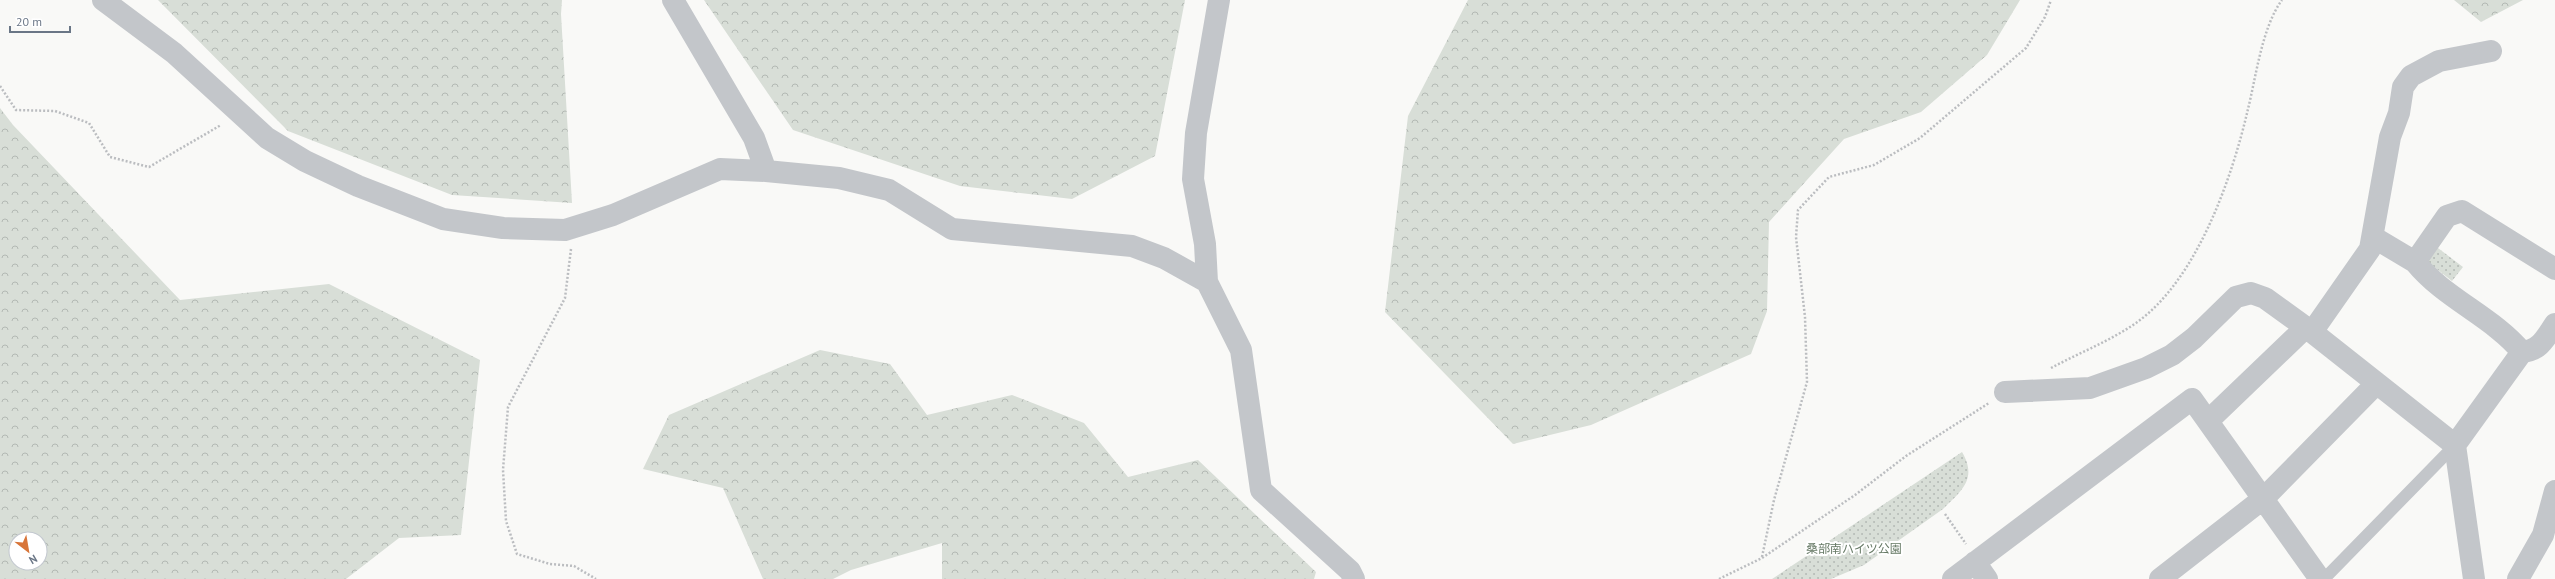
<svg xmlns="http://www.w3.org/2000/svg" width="2555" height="579" viewBox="0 0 2555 579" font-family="'PT Sans','Noto Sans JP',sans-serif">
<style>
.forest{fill:url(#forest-crowns);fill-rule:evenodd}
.park{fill:url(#park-dots)}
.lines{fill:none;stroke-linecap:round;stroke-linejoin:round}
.path{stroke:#bbbdc0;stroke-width:2.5;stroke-dasharray:2 2;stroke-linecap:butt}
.lane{stroke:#c3c6ca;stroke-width:12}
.street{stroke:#c3c6ca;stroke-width:22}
.labels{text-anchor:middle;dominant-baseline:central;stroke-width:4;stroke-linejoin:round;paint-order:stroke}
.park-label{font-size:12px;fill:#667965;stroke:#fff}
</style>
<defs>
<pattern id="forest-crowns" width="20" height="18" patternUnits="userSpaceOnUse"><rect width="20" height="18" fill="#d8ded7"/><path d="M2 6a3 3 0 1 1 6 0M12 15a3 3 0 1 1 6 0" fill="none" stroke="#b3b9b4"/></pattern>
<pattern id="park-dots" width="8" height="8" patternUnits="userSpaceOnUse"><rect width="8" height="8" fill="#d8ded7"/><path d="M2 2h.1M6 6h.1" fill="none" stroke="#b3b9b4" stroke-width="1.8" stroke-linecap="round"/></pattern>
</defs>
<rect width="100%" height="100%" fill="#f9f9f7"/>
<path class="forest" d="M158 0H562L561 14 572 203 452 195 288 131Z
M704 0H1185L1155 156 1072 199 960 186 793 130Z
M1468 0H2020L1987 55 1921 112 1844 139 1769 222 1767 311 1751 354 1591 425 1513 444 1385 312 1408 116Z
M2454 0H2523L2481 22Z
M0 108 13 125 180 300 329 284 480 360 461 535 399 538 346 579H0ZM16 539H40V563H16Z
M820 350 890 364 927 415 1012 395 1084 423 1128 477 1198 460 1316 572 1314 579H942V543L851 570 833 579H763L723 488 643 469 669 415Z"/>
<path class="park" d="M2434 245 2463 267 2452 281 2424 259Z
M1962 452C1978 479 1961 491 1943 509L1864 565 1831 579H1772Z"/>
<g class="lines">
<path class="path" d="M0 86 16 110 55 111 89 123 110 157 149 167 221 125
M571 249 565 298 508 407 503 470 506 521 517 554 550 564 574 566 596 579
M2051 368C2079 353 2110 341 2136 323 2197 280 2232 178 2248 109 2256 77 2262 27 2282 0
M1945 514 1966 544
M1762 557 1774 500 1807 382 1805 317 1796 237 1798 210 1829 177 1874 165 1920 138 2026 48 2045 17 2051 0
M1719 579 1762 558 1855 495 1906 456 1989 403"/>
<path class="lane" d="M2324 579 2455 445"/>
<path class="street" d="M103 0 174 53 267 138 305 161 358 186 443 219 503 228 565 230 613 215 720 169 766 171 839 178 889 190 952 229 1132 246 1164 258 1207 282
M673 0 754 138 766 171
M1219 0 1196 133 1193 179 1205 244 1207 282 1241 350 1261 490 1350 571 1354 579
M2373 237 2415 262
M2312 332 2370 249 2390 137 2399 113 2403 87 2411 76 2439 61 2491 51
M2522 352C2492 316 2445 299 2415 262L2447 216 2462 211 2555 269
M2522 352C2540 351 2546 337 2555 324
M2005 392 2090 388 2146 368 2172 355 2194 338 2236 297 2251 293 2265 298 2312 332 2455 445 2474 579
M2208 421 2306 327
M2455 445 2522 352
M1975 562 1987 579
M1953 579 2192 399 2320 579
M2160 579 2264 498 2376 384
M2518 579 2543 535 2555 491"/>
</g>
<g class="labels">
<g class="park-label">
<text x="1854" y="548">桑部南ハイツ公園</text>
</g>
</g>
<g transform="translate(28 551) rotate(149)"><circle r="19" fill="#ffffff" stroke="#c3c8cf"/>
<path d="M0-3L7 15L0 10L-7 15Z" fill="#d87539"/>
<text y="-6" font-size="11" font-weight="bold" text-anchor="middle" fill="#6a7686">N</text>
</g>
<path d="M10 26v6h60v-6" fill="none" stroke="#6a7686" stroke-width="2"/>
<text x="16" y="26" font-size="12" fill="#6a7686" stroke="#ffffff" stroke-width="3" paint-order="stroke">20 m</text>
</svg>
